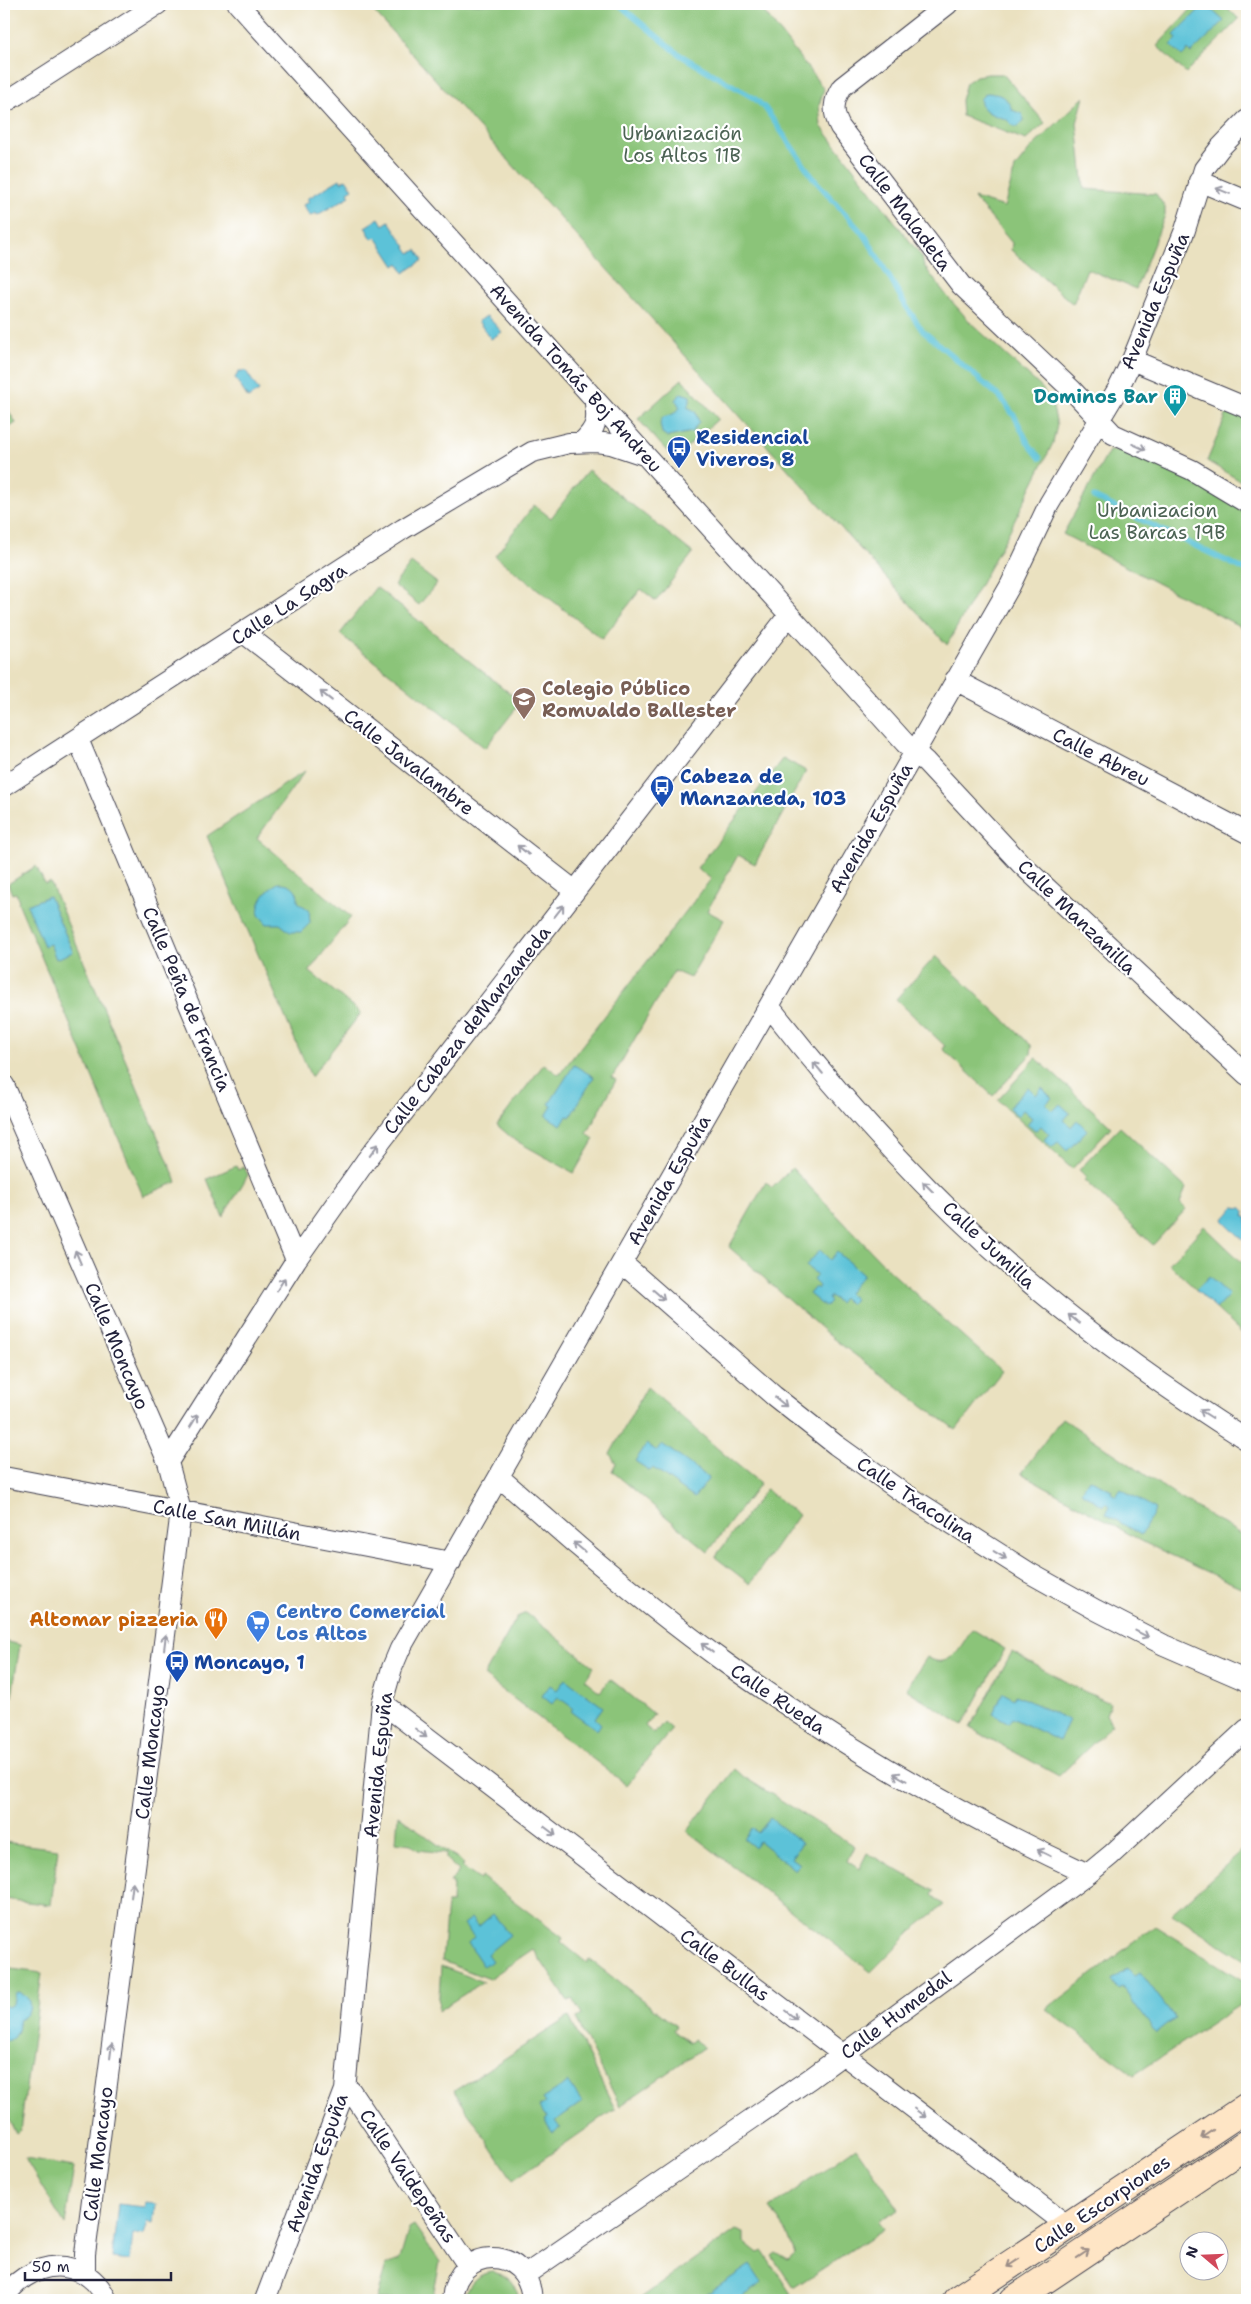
<svg xmlns="http://www.w3.org/2000/svg" width="1251" height="2304" viewBox="0 0 1251 2304" font-family="'Shantell Sans',sans-serif">
<style>
.green{fill:#8bc479;stroke:#56735a}
.water{fill:#5bc2d8;stroke:#3e728a}
.lines{fill:none;stroke-linecap:round;stroke-linejoin:round}
.stream{stroke:#5bc2d8;stroke-width:5.5}
.street-casing{stroke:#403f4f;stroke-width:22}
.secondary-casing{stroke:#403f4f;stroke-width:30}
.street{stroke:#fff;stroke-width:20}
.secondary{stroke:#fee5c5;stroke-width:28}
.oneway{stroke:#9c9ca7}
.oneway2{stroke:#9b8d87}
.labels{text-anchor:middle;dominant-baseline:central;stroke-width:4.5;stroke-linejoin:round;paint-order:stroke}
.park-label{font-size:19px;fill:#4c6354;stroke:#fff}
.street-label{font-size:19px;fill:#22223b;stroke:#fff}
.culture-label{font-size:19px;font-weight:bold;fill:#0d838f;stroke:#fff;text-anchor:end}
.transit-label{font-size:19px;font-weight:bold;fill:#164399;stroke:#fff;text-anchor:start}
.education-label{font-size:19px;font-weight:bold;fill:#785e54;stroke:#fff;text-anchor:start}
.shop-label{font-size:19px;font-weight:bold;fill:#366cbe;stroke:#fff;text-anchor:start}
.food-label{font-size:19px;font-weight:bold;fill:#c56008;stroke:#fff;text-anchor:end}
</style>
<rect width="100%" height="100%" fill="#fff"/>
<filter id="ink" filterUnits="userSpaceOnUse"><feTurbulence type="fractalNoise" baseFrequency=".02" numOctaves="2"/><feDisplacementMap in="SourceGraphic" scale="10" xChannelSelector="R" yChannelSelector="G"/><feConvolveMatrix kernelMatrix="1 2 1 2 8 2 1 2 1" color-interpolation-filters="sRGB"/></filter>
<filter id="wash" filterUnits="userSpaceOnUse"><feTurbulence type="fractalNoise" baseFrequency=".0096" numOctaves="4" result="noise"/><feDisplacementMap in="SourceGraphic" scale="20" xChannelSelector="R" yChannelSelector="G"/><feGaussianBlur stdDeviation="1.12" result="paint"/><feColorMatrix in="noise" values="0 0 0 0 0 0 0 0 0 0 0 0 0 0 0 0 0 1.4 0 .05"/><feComposite in="paint" operator="in"/></filter>
<g filter="url(#wash)">
<rect width="100%" height="100%" fill="#eae1c0"/>
<path class="green" d="M367 4H758L824 89 819 105 821 126 922 257 924 266 947 296 971 323 1042 388 1052 403 1057 425 1053 443 1008 534 947 645Z
M1196 4H1223L1239 19 1186 73 1157 46Z
M988 74H1003L1045 123 1026 140 962 116 961 100 966 83 976 76Z
M1084 97 1077 123 1084 189 1156 194 1165 207V215L1136 289 1087 269 1073 304 1011 250 1012 243 974 198 1004 207 1015 168 1031 148Z
M682 379 718 419 674 459 638 419Z
M4 403 16 423 4 431Z
M1228 411 1247 419V485L1207 461Z
M1120 450 1159 462 1247 510V630L1063 534 1109 451Z
M588 470 693 553 656 601 641 589 602 639 495 556 534 505 551 518Z
M411 563 437 583 419 605 394 585Z
M376 587 521 702 485 748 340 634Z
M783 758 806 771 755 864 738 855 707 911 724 920 690 978 674 971 612 1078 616 1080 587 1134 594 1139 574 1173 513 1139 497 1125 544 1064 559 1075 711 879 697 868Z
M305 771 257 838 351 917 309 971 361 1013 311 1077 207 836Z
M36 866 45 884 50 882 177 1182 143 1196 18 902 19 901 16 893 12 894 8 884Z
M936 956 1032 1046 1031 1054 993 1096 943 1049 945 1046 896 999Z
M1036 1058 1111 1127 1072 1169 998 1100Z
M1120 1127 1186 1188 1180 1203 1186 1209 1153 1245 1084 1180 1087 1177 1079 1170Z
M236 1166 238 1170 244 1167 248 1175 223 1217 207 1179Z
M792 1168 890 1271 1002 1371 956 1430 831 1337 729 1247 766 1182 772 1188Z
M1204 1226 1247 1267V1338L1169 1264Z
M647 1387 725 1455 760 1483 708 1552 612 1471 616 1463 610 1454Z
M1062 1418 1175 1495 1247 1538V1590L1145 1543 1021 1473Z
M766 1489 798 1515 750 1584 715 1557Z
M526 1613 594 1667 585 1680 600 1692 610 1679 654 1714 645 1726 654 1734 664 1722 672 1729 627 1785 484 1676 517 1617Z
M972 1629 1005 1649 963 1725 906 1689 927 1657C950 1672 961 1645 972 1629Z
M4 1641 20 1645 10 1708 4 1707Z
M1012 1652 1077 1688 1110 1703 1106 1715 1113 1724 1059 1776 970 1728Z
M735 1769 744 1777 854 1846 847 1861 859 1869 867 1853 934 1891 932 1895 944 1905 918 1925 871 1972 687 1831Z
M398 1815 464 1864 462 1867 480 1880 482 1877 563 1938 561 1942 587 1963 589 1959 676 2026 673 2030 690 2043 693 2039 704 2047 620 2106 576 2019 582 2015 572 1999 568 2001 533 1949 489 1979 442 1961 447 1903H452L453 1882H450L459 1871 446 1859V1853L418 1850 411 1844 396 1842Z
M4 1842 58 1849 51 1905 4 1899Z
M1247 1846V1961L1172 1914Z
M1155 1926 1247 1983V2000L1134 2075 1046 2009Z
M441 1966 483 1982 438 2011Z
M4 1968 42 1973 20 2131 16 2134 4 2109Z
M569 2017 615 2109 513 2180 454 2091Z
M856 2147 899 2209 878 2221 883 2229 793 2288 772 2256 776 2253 788 2260 795 2254 787 2232 770 2208Z
M25 2159 74 2167 65 2225Z
M414 2225 440 2262 432 2300H376L386 2266 400 2259 409 2228Z
M736 2230 744 2233V2242L758 2253 763 2251 791 2294 781 2300H638Z
M492 2272C508 2275 517 2284 517 2300H466C466 2284 477 2274 492 2272Z"/>
<path class="water" d="M1205 4 1224 21 1191 53 1188 50 1182 56 1171 45 1177 39 1174 35Z
M986 93C999 93 1008 97 1012 110L1022 114 1024 120 1018 127C1010 127 1011 121 1005 119 994 115 982 113 980 99Z
M340 179 341 182 346 179 353 189 348 192 350 196 317 215 316 213 310 216 303 205 309 201 307 199Z
M379 218 383 225 389 221 410 253 417 250 423 260 404 273 399 263 395 266 376 237 372 239 365 227Z
M487 316 502 332 491 339 478 321Z
M239 371H246L259 391 248 398 235 378Z
M681 393 690 396V402L687 407 695 411 699 422 692 432 668 437 662 433 660 423 663 417 673 414 680 408 676 400Z
M278 883C291 882 299 889 298 902L309 910 310 923 301 932H290L280 924H267L259 915C256 903 267 889 278 883Z
M49 896 73 952 56 959 50 944 44 946 27 905Z
M574 1065 594 1077 570 1117 567 1116 561 1125 546 1116 552 1106 549 1104Z
M1028 1087 1036 1095 1042 1088 1052 1098 1046 1104 1053 1111 1060 1104 1070 1113 1064 1120 1071 1127 1077 1120 1087 1130 1067 1151 1058 1142 1052 1147 1044 1140 1049 1134 1041 1126 1035 1131 1027 1124 1032 1118 1023 1110 1018 1116 1009 1108Z
M1234 1207 1242 1208 1245 1211 1244 1217 1247 1218V1244L1223 1220Z
M820 1250 830 1260 837 1252 863 1275 848 1293 855 1299 850 1305 843 1298 839 1303 830 1296 828 1299 830 1301 825 1307 809 1294 815 1287 817 1289 819 1286 813 1280 817 1275 806 1266Z
M1209 1276 1229 1295 1216 1309 1196 1290Z
M647 1444 657 1451 662 1444 709 1478 694 1498 653 1468 650 1471 635 1461Z
M1089 1479 1112 1490 1111 1493 1116 1496 1121 1489 1156 1509 1141 1535 1106 1514 1110 1506 1105 1503 1103 1506 1081 1492Z
M565 1679 603 1707 595 1718 601 1724 597 1730 571 1711 573 1708 558 1697 552 1704 542 1696 550 1685 557 1690Z
M1003 1693 1014 1699 1016 1695 1069 1720 1059 1741 1012 1718 1009 1723 993 1714Z
M770 1818 802 1843 791 1858 799 1864 795 1870 759 1841 754 1847 744 1839 752 1828 758 1833Z
M493 1914 510 1935 487 1954 492 1961 484 1967 468 1943 474 1937 463 1924 471 1918 478 1927Z
M1128 1968 1134 1976 1140 1972 1175 2018 1156 2033 1122 1987 1118 1989 1112 1980Z
M20 1992 28 1999C32 2008 28 2017 18 2020 21 2031 15 2040 4 2041V2005L8 2007 13 2004 15 1993Z
M568 2082 582 2102 555 2121 560 2128 553 2133 544 2120 547 2118 539 2107 545 2103 542 2099Z
M145 2203 156 2204 154 2223 148 2222 144 2235 133 2234 130 2260 112 2258 118 2204 144 2207Z
M750 2265 762 2283 737 2300H707L704 2296Z"/>
<g class="lines">
<path class="stream" d="M618 4 680 55 754 98 765 108 814 179 866 237 906 306 922 330 1001 398 1015 417 1028 443 1040 458
M1094 497 1247 571"/>
</g>
</g>
<g filter="url(#ink)">
<g class="lines">
<g class="street-casing">
<path id="street" d="M238 4 905 743 926 762 1021 864 1247 1075
M948 4 842 87C833 101 832 112 840 127L961 285 1072 390 1113 434 1192 470 1247 503
M4 103 158 4
M1199 181 1247 201
M1132 360 1247 408
M582 442C598 427 598 419 594 398
M244 633 575 891
M955 680 1247 833
M78 739 296 1260
M4 786 403 529 532 452 569 443 596 442 611 444 644 455
M769 1006C849 1108 936 1205 1036 1288 1103 1344 1174 1394 1247 1440
M4 1085 168 1462 181 1511 85 2254V2273
M622 1263 774 1396 836 1445 899 1490 1028 1572 1096 1610 1164 1645 1247 1681
M168 1462 296 1260 365 1162 789 615
M4 1477 451 1562
M499 1477C526 1500 552 1524 579 1547 626 1587 676 1627 727 1664 840 1745 961 1815 1088 1874
M382 1703 1068 2226
M345 2090 351 2091 468 2266
M525 2275 811 2078 1088 1874 1111 1855 1247 1729
M4 2300C8 2290 16 2283 25 2277 56 2257 92 2267 107 2300
M265 2300 345 2090 382 1703 392 1668 400 1649 1010 586 1049 504 1119 387 1132 360 1185 230 1204 169 1220 148 1247 120
M452 2300C456 2244 529 2244 532 2300"/>
</g>
<g class="secondary-casing">
<path id="secondary" d="M957 2300 1247 2107
M1014 2300 1247 2144"/>
</g>
<use href="#street" class="street"/>
<use href="#secondary" class="secondary"/>
</g>
<defs><path id="oneway-shaft" d="M-6 0H5M1.5-3L5.5 0L1.5 3" fill="none" stroke-width="1.6" stroke-linecap="round" stroke-linejoin="round" transform="scale(1.25)"/></defs>
<g class="oneway">
<use href="#oneway-shaft" transform="translate(1223 191) rotate(-158)"/>
<use href="#oneway-shaft" transform="translate(1139 447) rotate(24)"/>
<use href="#oneway-shaft" transform="translate(326 696) rotate(-142)"/>
<use href="#oneway-shaft" transform="translate(523 850) rotate(-142)"/>
<use href="#oneway-shaft" transform="translate(559 911) rotate(-52)"/>
<use href="#oneway-shaft" transform="translate(818 1068) rotate(-130)"/>
<use href="#oneway-shaft" transform="translate(374 1150) rotate(-54)"/>
<use href="#oneway-shaft" transform="translate(928 1187) rotate(-135)"/>
<use href="#oneway-shaft" transform="translate(78 1257) rotate(-113)"/>
<use href="#oneway-shaft" transform="translate(281 1284) rotate(-58)"/>
<use href="#oneway-shaft" transform="translate(659 1295) rotate(41)"/>
<use href="#oneway-shaft" transform="translate(1074 1319) rotate(-141)"/>
<use href="#oneway-shaft" transform="translate(781 1402) rotate(39)"/>
<use href="#oneway-shaft" transform="translate(1206 1414) rotate(-148)"/>
<use href="#oneway-shaft" transform="translate(194 1421) rotate(-58)"/>
<use href="#oneway-shaft" transform="translate(579 1547) rotate(-140)"/>
<use href="#oneway-shaft" transform="translate(1000 1555) rotate(31)"/>
<use href="#oneway-shaft" transform="translate(1142 1634) rotate(27)"/>
<use href="#oneway-shaft" transform="translate(165 1642) rotate(-83)"/>
<use href="#oneway-shaft" transform="translate(707 1648) rotate(-142)"/>
<use href="#oneway-shaft" transform="translate(421 1733) rotate(37)"/>
<use href="#oneway-shaft" transform="translate(900 1777) rotate(-150)"/>
<use href="#oneway-shaft" transform="translate(550 1831) rotate(37)"/>
<use href="#oneway-shaft" transform="translate(1044 1853) rotate(-154)"/>
<use href="#oneway-shaft" transform="translate(132 1890) rotate(-83)"/>
<use href="#oneway-shaft" transform="translate(791 2015) rotate(37)"/>
<use href="#oneway-shaft" transform="translate(111 2051) rotate(-83)"/>
<use href="#oneway-shaft" transform="translate(920 2113) rotate(37)"/>
</g>
<g class="oneway2">
<use href="#oneway-shaft" transform="translate(1207 2134) rotate(146)"/>
<use href="#oneway-shaft" transform="translate(1083 2254) rotate(-34)"/>
<use href="#oneway-shaft" transform="translate(1013 2263) rotate(146)"/>
</g>
</g>
<defs>
<g id="building-pin" transform="scale(1.25)"><path d="M0 17L-7.5 6A9.5 9.5 0 1 1 7.5 6Z" fill="#0f9aa8" stroke="#fff"/><path d="M-4-6H4V6H1V3H-1V6H-4ZM-2.5-4.3h1.7v1.8h-1.7ZM.8-4.3h1.7v1.8H.8ZM-2.5-1h1.7V.8h-1.7ZM.8-1h1.7V.8H.8Z" fill="#fff"/></g>
<g id="bus-pin" transform="scale(1.25)"><path d="M0 17L-7.5 6A9.5 9.5 0 1 1 7.5 6Z" fill="#1a4fb4" stroke="#fff"/><path d="M-5-6H5V4H4V6H2V4H-2V6H-4V4H-5ZM-3.5-4V0h7V-4ZM-3.5 1.2v1.5H-2V1.2ZM2 1.2v1.5H3.5V1.2Z" fill="#fff"/></g>
<g id="school-pin" transform="scale(1.25)"><path d="M0 17L-7.5 6A9.5 9.5 0 1 1 7.5 6Z" fill="#8d6e63" stroke="#fff"/><path d="M0-5L7-2L0 1L-7-2ZM-4 1L0 2.5L4 1V4Q0 6-4 4Z" fill="#fff"/></g>
<g id="restaurant-pin" transform="scale(1.25)"><path d="M0 17L-7.5 6A9.5 9.5 0 1 1 7.5 6Z" fill="#e8710a" stroke="#fff"/><path d="M-5-6h1v4h1v-4h1v4h1v-4h1v5L-1.5 .5V6h-2V.5L-5-1ZM5-6V6H3V1.5H1.5Q1.5-4 5-6Z" fill="#fff"/></g>
<g id="supermarket-pin" transform="scale(1.25)"><path d="M0 17L-7.5 6A9.5 9.5 0 1 1 7.5 6Z" fill="#3f7fe0" stroke="#fff"/><path d="M-6-5.5h2.5l.6 2H6L4.5 2H-2.5L-4.4-4H-6ZM-1.5 3.2a1.3 1.3 0 1 0 .1 0ZM3 3.2a1.3 1.3 0 1 0 .1 0Z" fill="#fff"/></g>
</defs>
<g fill-rule="evenodd">
<use href="#building-pin" x="1175" y="396"/>
<use href="#bus-pin" x="679" y="448"/>
<use href="#school-pin" x="524" y="699"/>
<use href="#bus-pin" x="662" y="787"/>
<use href="#restaurant-pin" x="216" y="1619"/>
<use href="#supermarket-pin" x="258" y="1622"/>
<use href="#bus-pin" x="177" y="1662"/>
</g>
<g class="labels">
<g class="park-label">
<text x="682" y="133">Urbanización<tspan x="682" dy="22">Los Altos 11B</tspan></text>
<text x="1157" y="510">Urbanizacion<tspan x="1157" dy="22">Las Barcas 19B</tspan></text>
</g>
<g class="street-label">
<text transform="translate(905 212) rotate(53)">Calle Maladeta</text>
<text transform="translate(1155 301) rotate(-67)">Avenida Espuña</text>
<text transform="translate(576 378) rotate(48)">Avenida Tomás Boj Andreu</text>
<text transform="translate(289 604) rotate(-33)">Calle La Sagra</text>
<text transform="translate(1101 757) rotate(27)">Calle Abreu</text>
<text transform="translate(409 762) rotate(38)">Calle Javalambre</text>
<text transform="translate(871 828) rotate(-60)">Avenida Espuña</text>
<text transform="translate(1077 917) rotate(44)">Calle Manzanilla</text>
<text transform="translate(187 999) rotate(67)">Calle Peña de Francia</text>
<text transform="translate(467 1030) rotate(-52)">Calle Cabeza deManzaneda</text>
<text transform="translate(669 1180) rotate(-60)">Avenida Espuña</text>
<text transform="translate(989 1245) rotate(43)">Calle Jumilla</text>
<text transform="translate(117 1346) rotate(67)">Calle Moncayo</text>
<text transform="translate(916 1500) rotate(34)">Calle Txacolina</text>
<text transform="translate(227 1520) rotate(11)">Calle San Millán</text>
<text transform="translate(778 1699) rotate(34)">Calle Rueda</text>
<text transform="translate(150 1752) rotate(-83)">Calle Moncayo</text>
<text transform="translate(378 1765) rotate(-84)">Avenida Espuña</text>
<text transform="translate(725 1965) rotate(37)">Calle Bullas</text>
<text transform="translate(896 2015) rotate(-37)">Calle Humedal</text>
<text transform="translate(98 2154) rotate(-83)">Calle Moncayo</text>
<text transform="translate(317 2163) rotate(-70)">Avenida Espuña</text>
<text transform="translate(408 2176) rotate(56)">Calle Valdepeñas</text>
<text transform="translate(1102 2204) rotate(-34)">Calle Escorpiones</text>
</g>
<g class="culture-label">
<text x="1158" y="396">Dominos Bar</text>
</g>
<g class="transit-label">
<text x="696" y="437">Residencial<tspan x="696" dy="22">Viveros, 8</tspan></text>
<text x="680" y="776">Cabeza de<tspan x="680" dy="22">Manzaneda, 103</tspan></text>
<text x="194" y="1662">Moncayo, 1</text>
</g>
<g class="education-label">
<text x="542" y="688">Colegio Público<tspan x="542" dy="22">Romualdo Ballester</tspan></text>
</g>
<g class="shop-label">
<text x="276" y="1611">Centro Comercial<tspan x="276" dy="22">Los Altos</tspan></text>
</g>
<g class="food-label">
<text x="198" y="1619">Altomar pizzeria</text>
</g>
</g>
<rect width="1251" height="2304" fill="none" stroke="#fff" stroke-width="20"/>
<g transform="translate(1204 2256) rotate(289)"><circle r="24" fill="#ffffff" stroke="#a7a7b1"/>
<path d="M0-4L9 19L0 12L-9 19Z" fill="#d1495b"/>
<text y="-8" font-size="14" font-weight="bold" text-anchor="middle" fill="#22223b">N</text>
</g>
<path d="M25 2272v8h146v-8" fill="none" stroke="#22223b" stroke-width="2.5"/>
<text x="32" y="2272" font-size="15" fill="#22223b" stroke="#ffffff" stroke-width="4" paint-order="stroke">50 m</text>
</svg>
